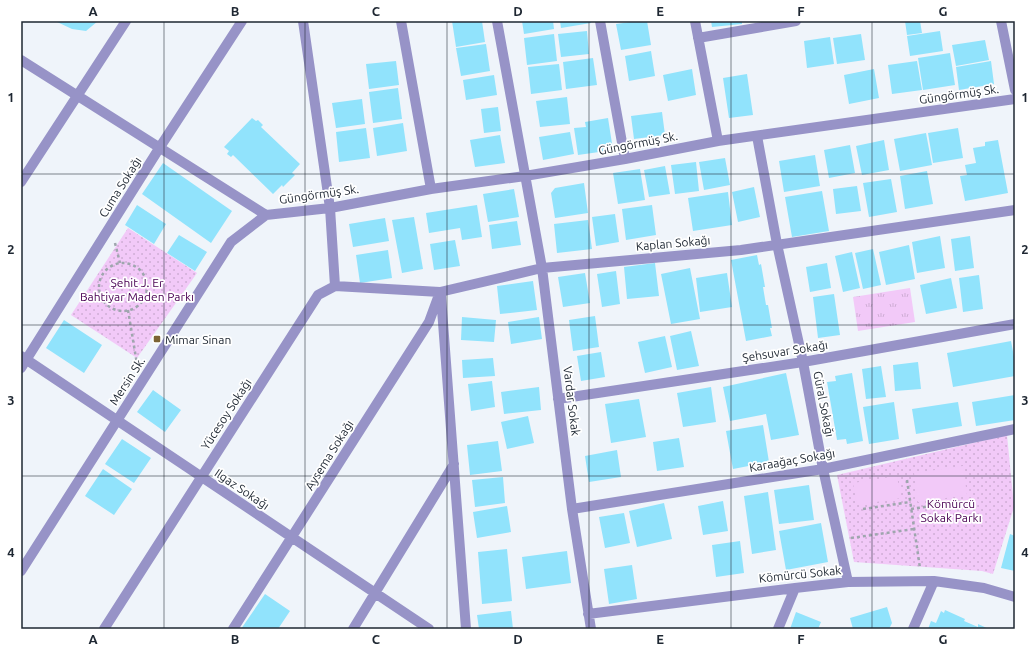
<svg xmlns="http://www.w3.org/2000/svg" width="1036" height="650" viewBox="0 0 1036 650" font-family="Ubuntu,sans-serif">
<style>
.grass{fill:url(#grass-tufts)}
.park{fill:url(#park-dots)}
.pitch{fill:#f2c9f8}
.building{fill:#91e3fc}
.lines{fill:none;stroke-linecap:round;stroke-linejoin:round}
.path{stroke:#9fa6ae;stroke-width:2.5;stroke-dasharray:3 3;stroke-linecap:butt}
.minor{stroke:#9793c7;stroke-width:10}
.grid{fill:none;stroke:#1e2732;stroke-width:1;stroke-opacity:0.55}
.poi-dot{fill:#7c6434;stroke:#fff;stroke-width:1.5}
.labels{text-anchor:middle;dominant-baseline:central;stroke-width:3.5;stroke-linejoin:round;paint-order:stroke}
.street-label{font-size:12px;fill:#1e2732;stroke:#fff}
.park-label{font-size:12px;fill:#490053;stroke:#fff}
.poi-label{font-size:12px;fill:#1e2732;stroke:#fff;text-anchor:start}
.neatline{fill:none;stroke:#1e2732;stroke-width:1.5}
.grid-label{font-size:13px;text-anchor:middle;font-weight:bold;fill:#1e2732}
</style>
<defs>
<pattern id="grass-tufts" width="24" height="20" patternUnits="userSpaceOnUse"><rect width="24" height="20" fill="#f2c9f8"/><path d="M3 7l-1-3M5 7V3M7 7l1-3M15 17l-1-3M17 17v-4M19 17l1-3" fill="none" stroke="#cfadd5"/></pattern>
<pattern id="park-dots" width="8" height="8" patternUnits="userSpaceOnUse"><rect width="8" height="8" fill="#f2c9f8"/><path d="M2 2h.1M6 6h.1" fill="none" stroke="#cfadd5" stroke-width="1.8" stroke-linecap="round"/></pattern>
</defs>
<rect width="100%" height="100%" fill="#eff4fa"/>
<path class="grass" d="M910 288 915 322 858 331 853 297Z"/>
<path class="park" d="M128 228 197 273 137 358 71 315Z
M1007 435 1014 507 993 574 982 571 854 562 837 475Z"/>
<path class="pitch" d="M963 466 967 495 918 502 914 473Z
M897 476 901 498 857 505 853 483Z"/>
<path class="building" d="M55 21H98L86 31 72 29Z
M452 21H482L485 42 456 47Z
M522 21H553L554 29 524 34Z
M560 21H591V23L561 28Z
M637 21H647L651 45 621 50 616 24Z
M711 21H742V24L712 27Z
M905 21H920L922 33 907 35Z
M587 31 589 54 561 57 558 34Z
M940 31 943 51 910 56 907 36Z
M554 34 557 61 527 65 524 38Z
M861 34 865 60 837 64 833 38Z
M830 37 834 64 807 68 804 41Z
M985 40 989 60 956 66 952 45Z
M486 44 490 71 461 76 456 48Z
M651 51 655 76 629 81 625 56Z
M950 53 955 85 923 90 918 58Z
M593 58 597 85 566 89 563 62Z
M396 61 399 85 369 89 366 64Z
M917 61 922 90 892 94 888 65Z
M991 61 994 84 959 90 956 67Z
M559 64 562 90 531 94 528 67Z
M692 69 696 95 668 101 663 75Z
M874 69 879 98 849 104 844 75Z
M747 74 753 115 729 118 723 78Z
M494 75 497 95 466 100 463 80Z
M398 88 402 119 373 123 369 92Z
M567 97 570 124 540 127 536 101Z
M362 99 365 124 336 128 332 103Z
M498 107 501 131 484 133 481 109Z
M662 112 665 135 634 139 631 116Z
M252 118 256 121 258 120 263 125 261 127 300 164 292 173 295 175 283 187 282 185 273 194 233 155 231 157 227 154 229 151 224 147Z
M608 118 613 150 578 155 574 128 586 127 585 122Z
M403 123 407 151 377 156 373 128Z
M366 128 370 158 339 162 336 132Z
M958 128 963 158 933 163 928 133Z
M570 132 574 154 543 160 539 137Z
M926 133 932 165 900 171 894 139Z
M500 135 505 163 475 167 470 140Z
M884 140 889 170 862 175 856 146Z
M998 140 1008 193 965 201 960 176 967 175 965 165 976 163 973 148 985 146V142Z
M850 145 855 173 829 178 824 150Z
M815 155 820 186 784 192 779 161Z
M725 158 730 185 704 190 699 162Z
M696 162 699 191 675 194 671 165Z
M163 163 232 211 211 243 142 194Z
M665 166 670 194 649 197 644 170Z
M640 169 645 200 618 204 613 173Z
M927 171 933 204 905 209 900 176Z
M891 179 897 212 869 217 863 183Z
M584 183 588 213 555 218 551 193 555 188Z
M857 186 861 211 836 214 833 189Z
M754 187 760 217 738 222 732 192Z
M514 189 519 217 488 222 483 194Z
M822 191 829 231 792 237 785 197Z
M728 192 732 225 693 231 688 198Z
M137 205 166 224 154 244 125 225Z
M477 205 482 237 462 240 460 228 429 233 426 213Z
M652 205 656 235 626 240 622 209Z
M615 214 619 242 596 246 592 217Z
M414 217 423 269 402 273 392 220Z
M385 218 389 241 353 247 349 224Z
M588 220 592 249 557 253 554 224Z
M517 221 521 245 492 249 489 225Z
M179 235 207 252 195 271 167 253Z
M940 236 945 268 917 273 912 242Z
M970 236 974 268 955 271 951 239Z
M455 240 460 266 434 270 430 244Z
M909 245 915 279 886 285 879 252Z
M873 249 881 285 863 289 855 253Z
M388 250 392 278 360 283 356 255Z
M852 252 860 288 843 292 835 256Z
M757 255 759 265 761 264 765 287H763L766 305H768L772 328H770L772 336 746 341 731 260Z
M655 263 659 296 627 299 624 267Z
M827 263 831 288 810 292 806 267Z
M690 268 700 319 671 324 661 274Z
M616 271 620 304 602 307 597 274Z
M585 273 590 303 563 307 558 277Z
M727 273 732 307 700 312 696 278Z
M979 275 983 309 963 312 959 278Z
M951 278 957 308 926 314 920 285Z
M533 281 537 310 500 314 497 286Z
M834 294 840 335 818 338 813 297Z
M595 316 599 347 573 351 569 320Z
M462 317 496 320 494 342 461 340Z
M539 317 542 339 511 344 508 322Z
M64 320 102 345 84 373 46 348Z
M691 331 699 366 677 370 670 336Z
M665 336 672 367 645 373 638 342Z
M1011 341 1015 362V376L953 387 947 353Z
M601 352 605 377 581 381 577 356Z
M493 358 495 376 463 378 462 360Z
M918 362 921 389 895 391 893 365Z
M881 366 886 397 866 399 862 369Z
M786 373 799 435 771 440 766 414 730 421 723 387Z
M852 373 863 441 847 444 846 439 837 440 827 382 836 381 835 376Z
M492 381 495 407 471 411 468 384Z
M539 387 541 410 504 414 501 392Z
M711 387 716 422 683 427 677 393Z
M153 390 181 410 165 432 137 412Z
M1015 395V420L976 426 972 402Z
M639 399 646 437 611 443 605 404Z
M894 402 899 439 869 444 863 407Z
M958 402 962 426 916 434 912 409Z
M528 416 534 443 507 449 501 422Z
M763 425 769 462 733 469 726 431Z
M679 438 684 467 657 471 653 442Z
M122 439 151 458 134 483 105 464Z
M498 441 502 471 470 475 467 445Z
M617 450 621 477 589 482 585 456Z
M103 469 132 489 114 515 85 496Z
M503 477 505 503 475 507 472 480Z
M809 485 814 520 779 524 774 490Z
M768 492 776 550 752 554 744 496Z
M723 501 728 531 703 535 698 506Z
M664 503 672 539 637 547 629 511Z
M507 506 511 532 477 538 473 512Z
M624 513 630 543 605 548 599 517Z
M821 523 828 562 786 570 779 531Z
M1010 534 1015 536V571L1001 568Z
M740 541 744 573 716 577 712 545Z
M507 549 512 601 482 604 478 552Z
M567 551 571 583 526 589 522 557Z
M632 565 637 599 609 604 604 569Z
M265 594 290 611 278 629H241Z
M887 607 892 623 889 629H853L850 618Z
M945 610 965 619 964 621 978 627V624L989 629H928L931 621 936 623 941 611 944 613Z
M511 611 513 629H479L477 615Z
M796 612 821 622 818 629H790Z"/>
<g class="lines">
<path class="path" d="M115 243 120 263
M99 287a24 24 0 1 1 48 0a24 24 0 1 1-48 0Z
M80 299 101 295
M128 310 137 364
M907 480 920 568
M863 509 910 502
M911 509 964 501
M851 538 914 529"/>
<path class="minor" d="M401 21 431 189
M497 21 542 268 572 509 591 629
M600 21 625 159
M695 21 718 141
M1001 21 1015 90
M698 38 796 21
M21 60 266 215
M757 136 777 244 803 362 823 469 848 582
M21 182 126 21
M266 215 330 208 431 189 525 176 625 159 718 141 1015 99
M335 286 440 292 542 268 741 250 1015 210
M441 296 466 629
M21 356 429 629
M21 368 160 147 242 21
M558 399 803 362 1015 324
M572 509 823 469 1015 429
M21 571 231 242 266 215
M588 614 795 588 848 582 934 581 984 588 1015 597
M104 629 318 295 335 286 330 208 303 21
M233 629 429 322 440 292
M353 629 454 464
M778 629 795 588
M913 629 934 581"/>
</g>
<path class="grid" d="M164 21V629M305 21V629M447 21V629M589 21V629M731 21V629M872 21V629M21 174H1015M21 325H1015M21 476H1015"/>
<rect class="poi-dot" x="153" y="335" width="8" height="8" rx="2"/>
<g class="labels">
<g class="street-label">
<text transform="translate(959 94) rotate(-8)">Güngörmüş Sk.</text>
<text transform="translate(638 143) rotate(-11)">Güngörmüş Sk.</text>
<text transform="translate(120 187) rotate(-58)">Cuma Sokağı</text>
<text transform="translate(319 194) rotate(-8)">Güngörmüş Sk.</text>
<text transform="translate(673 243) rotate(-5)">Kaplan Sokağı</text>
<text transform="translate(785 351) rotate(-9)">Şehsuvar Sokağı</text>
<text transform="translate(127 381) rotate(-57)">Mersin Sk.</text>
<text transform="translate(572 401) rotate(83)">Vardar Sokak</text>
<text transform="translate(824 404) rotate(79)">Güral Sokağı</text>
<text transform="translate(226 414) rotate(-57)">Yücesoy Sokağı</text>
<text transform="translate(329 455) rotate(-58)">Aysema Sokağı</text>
<text transform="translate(792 460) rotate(-10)">Karaağaç Sokağı</text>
<text transform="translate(242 489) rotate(34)">Ilgaz Sokağı</text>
<text transform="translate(800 574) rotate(-6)">Kömürcü Sokak</text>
</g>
<g class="park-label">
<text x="137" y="282">Şehit J. Er<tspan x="137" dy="14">Bahtiyar Maden Parkı</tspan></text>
<text x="951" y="503">Kömürcü<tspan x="951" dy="14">Sokak Parkı</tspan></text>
</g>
<g class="poi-label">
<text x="165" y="339">Mimar Sinan</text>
</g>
</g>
<rect width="1036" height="650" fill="none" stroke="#ffffff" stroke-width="44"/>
<rect x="22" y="22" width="992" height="606" class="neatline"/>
<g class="grid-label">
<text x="93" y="16">A</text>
<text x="235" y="16">B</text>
<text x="376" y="16">C</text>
<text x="518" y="16">D</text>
<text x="660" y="16">E</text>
<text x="801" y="16">F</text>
<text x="943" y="16">G</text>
<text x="11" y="102">1</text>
<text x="1025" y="102">1</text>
<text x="11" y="254">2</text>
<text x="1025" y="254">2</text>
<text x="11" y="405">3</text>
<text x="1025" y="405">3</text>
<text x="11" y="557">4</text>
<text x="1025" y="557">4</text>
<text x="93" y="644">A</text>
<text x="235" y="644">B</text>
<text x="376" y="644">C</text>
<text x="518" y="644">D</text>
<text x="660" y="644">E</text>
<text x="801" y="644">F</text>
<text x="943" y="644">G</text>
</g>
</svg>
